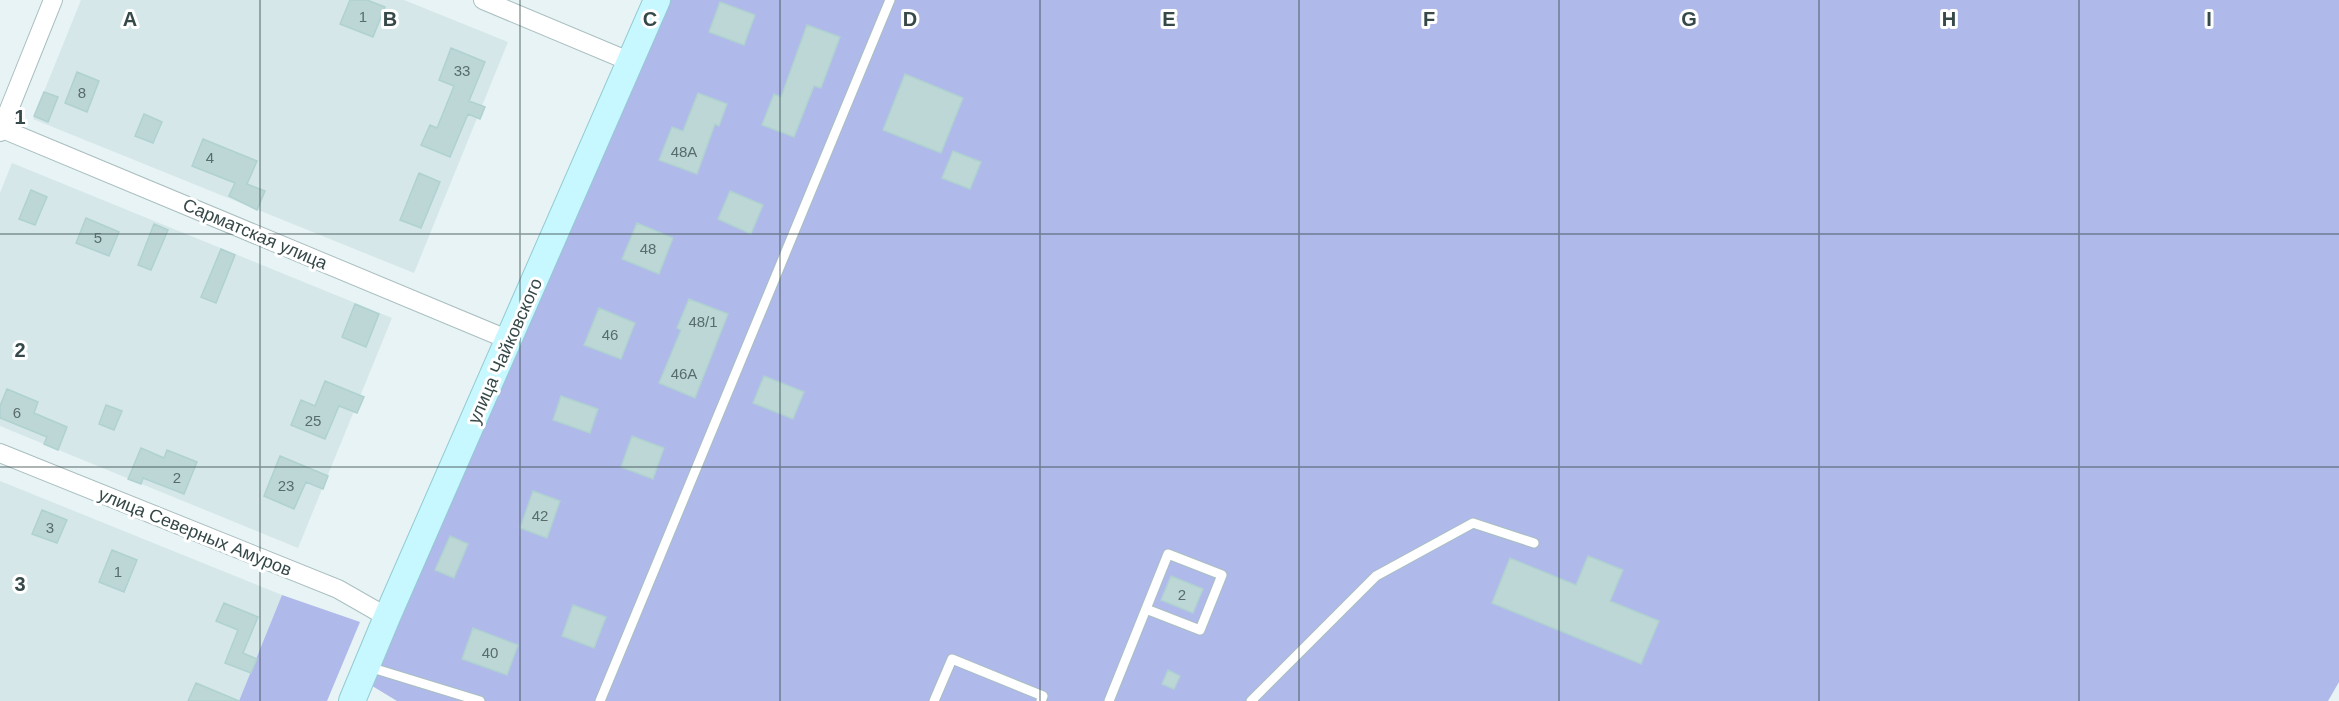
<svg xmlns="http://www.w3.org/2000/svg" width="2339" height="701" viewBox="0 0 2339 701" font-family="Arial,sans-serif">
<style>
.residential{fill:#d5e7e9}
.green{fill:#afb9ea}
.building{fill:#bcd7d6;stroke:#afd2d1;stroke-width:1.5}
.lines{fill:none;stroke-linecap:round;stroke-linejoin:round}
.lane-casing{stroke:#a9bfc0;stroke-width:11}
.street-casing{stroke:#a9bfc0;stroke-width:20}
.secondary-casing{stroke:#93cbd3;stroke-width:28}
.lane{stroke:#fff;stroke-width:9}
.street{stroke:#fff;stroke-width:18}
.secondary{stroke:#c7f7ff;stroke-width:26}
.grid{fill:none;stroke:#364848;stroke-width:1.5;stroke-opacity:0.55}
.labels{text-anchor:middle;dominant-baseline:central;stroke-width:6;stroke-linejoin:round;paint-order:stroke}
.number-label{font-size:15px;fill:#586c6c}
.street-label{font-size:18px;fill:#364848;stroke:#fff}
.grid-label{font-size:20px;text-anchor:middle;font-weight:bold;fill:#364848;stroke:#fff;stroke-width:6;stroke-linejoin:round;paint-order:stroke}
</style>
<rect width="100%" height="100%" fill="#e7f3f4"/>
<path class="residential" d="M81 0H404L508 42 414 273 33 119Z
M12 163 392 318 298 548 0 426V193Z
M0 481 282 595 239 701H0Z"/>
<path class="green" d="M670 0H2339V682L2328 701H397L369 684Z
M282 595 360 622 327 701H239Z"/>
<path class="building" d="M350 0H367L385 7 373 37 340 24Z
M720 2 755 15 744 45 709 32Z
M807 25 840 37 821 88 814 86 794 137 762 125 774 94 781 97Z
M451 48 485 62 469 101 485 107 480 119 468 114 450 157 421 145 430 125 437 128 454 86 439 80Z
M77 72 99 81 87 112 65 103Z
M905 74 963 98 941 153 883 130Z
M44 92 58 97 48 122 34 116Z
M698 93 727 104 719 126 715 124 697 174 659 160 672 127 683 131Z
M144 114 162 122 153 143 135 136Z
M203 139 257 161 247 184 265 191 257 210 229 196 235 183 192 166Z
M953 151 981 162 970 189 942 178Z
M419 173 440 182 421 228 400 220Z
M31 190 47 197 35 225 19 219Z
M730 191 763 205 751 234 718 219Z
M86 218 119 232 109 256 76 243Z
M637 223 673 238 659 274 622 259Z
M154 224 168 230 151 270 138 265Z
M221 249 235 255 216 303 201 297Z
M689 299 728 314 695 398 659 383 681 330 677 328Z
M355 304 379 314 366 347 342 337Z
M599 308 635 323 621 359 584 345Z
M764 376 804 392 793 419 753 403Z
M325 381 364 397 357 413 339 406 325 439 291 425 301 400 315 406Z
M7 389 38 402 34 413 67 427 58 450 44 444 47 437 0 418V406Z
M561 396 598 409 590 433 553 420Z
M106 405 122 411 114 430 99 424Z
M632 436 664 448 653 479 621 467Z
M141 448 164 458 167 450 197 462 184 494 143 478 141 484 128 479Z
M280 456 328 476 323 489 306 482 294 509 264 496Z
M533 491 560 501 547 538 520 528Z
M42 510 67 520 57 543 32 534Z
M450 536 468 544 454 578 435 570Z
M112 550 137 560 124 592 99 582Z
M1588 556 1623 570 1610 601 1659 621 1641 664 1492 603 1510 558 1576 585Z
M1171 576 1203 589 1193 613 1161 600Z
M224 603 258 617 243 653 257 659 251 673 225 663 238 630 216 621Z
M573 605 606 617 594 648 562 636Z
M473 628 518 645 507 675 462 659Z
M1168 670 1180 676 1174 689 1162 684Z
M196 683 239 701H188Z"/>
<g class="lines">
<g class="lane-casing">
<path id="lane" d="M369 667 480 701
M600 701 890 0
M934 701 952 659 1043 696 1041 701
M1109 701 1168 554 1222 575 1200 630 1146 609
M1251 701 1376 576 1473 523 1534 543"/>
</g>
<g class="street-casing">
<path id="street" d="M483 0 631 62
M0 128 509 340
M0 132 53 0
M0 453 338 589 387 617"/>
</g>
<g class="secondary-casing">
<path id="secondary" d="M352 701 387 617 657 0"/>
</g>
<use href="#lane" class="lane"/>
<use href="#street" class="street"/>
<use href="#secondary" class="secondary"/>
</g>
<path class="grid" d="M260 0V701M520 0V701M780 0V701M1040 0V701M1299 0V701M1559 0V701M1819 0V701M2079 0V701M0 234H2339M0 467H2339"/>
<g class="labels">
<g class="number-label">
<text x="363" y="16">1</text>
<text x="462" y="70">33</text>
<text x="82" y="92">8</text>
<text x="684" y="151">48А</text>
<text x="210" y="157">4</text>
<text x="98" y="237">5</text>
<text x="648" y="248">48</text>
<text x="703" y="321">48/1</text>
<text x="610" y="334">46</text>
<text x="684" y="373">46А</text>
<text x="17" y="412">6</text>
<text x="313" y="420">25</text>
<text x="177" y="477">2</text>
<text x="286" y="485">23</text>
<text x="540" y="515">42</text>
<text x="50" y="527">3</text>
<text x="118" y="571">1</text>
<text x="1182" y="594">2</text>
<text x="490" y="652">40</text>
</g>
<g class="street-label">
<text transform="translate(255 234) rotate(23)">Сарматская улица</text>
<text transform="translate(505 351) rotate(-66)">улица Чайковского</text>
<text transform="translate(195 532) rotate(22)">улица Северных Амуров</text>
</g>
</g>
<g class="grid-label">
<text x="130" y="26">A</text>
<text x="390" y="26">B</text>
<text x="650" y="26">C</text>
<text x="910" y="26">D</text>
<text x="1169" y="26">E</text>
<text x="1429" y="26">F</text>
<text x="1689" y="26">G</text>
<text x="1949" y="26">H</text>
<text x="2209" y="26">I</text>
<text x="20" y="124">1</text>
<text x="20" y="357">2</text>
<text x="20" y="591">3</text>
</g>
</svg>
